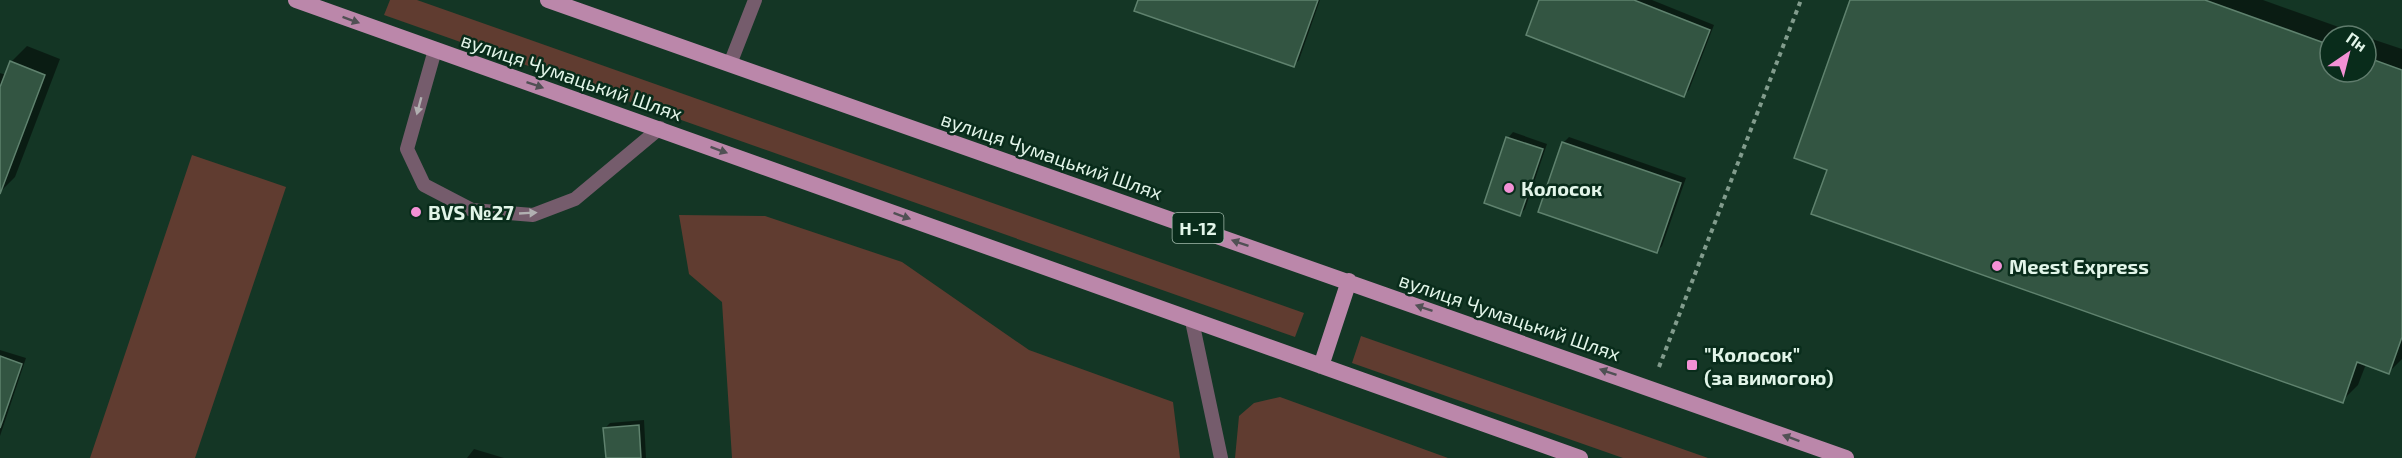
<svg xmlns="http://www.w3.org/2000/svg" width="2402" height="458" viewBox="0 0 2402 458" font-family="'Exo 2',sans-serif">
<style>
.green{fill:#603c30}
.shadow{fill:#0007}
.building{fill:#335542;stroke:#5f826e;stroke-width:1.5}
.lines{fill:none;stroke-linecap:round;stroke-linejoin:round}
.path{stroke:#829c8d;stroke-width:4;stroke-dasharray:4.5 4.5;stroke-linecap:butt}
.service{stroke:#755c6c;stroke-width:14}
.primary{stroke:#bb87aa;stroke-width:16}
.oneway{fill:#505054}
.oneway2{fill:#b1b0b1}
.poi-dot{fill:#f391d5;stroke:#092c1b;stroke-width:2}
.labels{text-anchor:middle;dominant-baseline:central;stroke-width:5;stroke-linejoin:round;paint-order:stroke}
.shield{fill:#092c1b;stroke:#a1b9ab;stroke-width:1.5}
.shield-label{font-size:18px;font-weight:bold;fill:#e2f5e9}
.street-label{font-size:20px;fill:#e2f5e9;stroke:#092c1b}
.poi-label{font-size:20px;font-weight:bold;fill:#e2f5e9;stroke:#092c1b;text-anchor:start}
</style>
<rect width="100%" height="100%" fill="#143625"/>
<path class="green" d="M390 0H417L1304 313 1295 337 384 15Z
M192 155 286 187 195 458H90Z
M679 215 765 216 902 262 1029 350 1173 402 1180 458H732L722 302 689 274Z
M1361 336 1708 458H1623L1352 363Z
M1280 397 1448 458H1235L1239 416 1254 403Z"/>
<path class="shadow" d="M1140 0H1320L1299 60 1294 65Z
M1541 0H1652L1714 25 1689 90 1683 95Z
M1851 0H2263L2364 36H2330V72H2366V37L2402 49V359L2389 372 2366 364 2358 385 2342 401 1829 169Z
M27 46 60 59 15 177 0 192V73L6 75 11 62Z
M1513 132 1547 144 1525 209 1520 214 1508 138Z
M1569 137 1686 178 1662 246 1657 251 1563 143Z
M0 350 26 358 0 436Z
M644 420 646 458H607L605 428 610 423Z
M474 449 504 458H467Z"/>
<path class="building" d="M1138 0H1318L1294 67 1134 11Z
M1539 0H1634L1710 30 1684 97 1526 35Z
M1850 0H2205L2330 45V72H2366V57L2402 70V337L2389 374 2357 362 2343 403 1811 214 1827 170 1794 158Z
M10 61 45 75 0 194V87Z
M1506 137 1543 149 1520 216 1484 203Z
M1562 142 1681 183 1657 253 1538 212Z
M0 356 22 364 0 428Z
M639 425 641 458H606L603 428Z"/>
<g class="lines">
<path class="path" d="M1659 367 1801 0"/>
<path class="service" d="M435 50 407 149 424 185 472 210 533 215 575 199 660 128
M730 64 755 0
M1192 321 1221 458"/>
<path class="primary" d="M296 0 1580 458
M548 0 1846 458
M1321 366 1349 281"/>
</g>
<defs><path id="oneway-solid" d="M-6-.8H1V-3.2L6.5 0L1 3.2V.8H-6Z" transform="scale(1.5)"/></defs>
<g class="oneway">
<use href="#oneway-solid" transform="translate(351 20) rotate(20)"/>
<use href="#oneway-solid" transform="translate(535 85) rotate(19)"/>
<use href="#oneway-solid" transform="translate(719 150) rotate(20)"/>
<use href="#oneway-solid" transform="translate(902 216) rotate(20)"/>
<use href="#oneway-solid" transform="translate(1240 243) rotate(-161)"/>
<use href="#oneway-solid" transform="translate(1424 308) rotate(-161)"/>
<use href="#oneway-solid" transform="translate(1608 372) rotate(-161)"/>
<use href="#oneway-solid" transform="translate(1791 438) rotate(-160)"/>
</g>
<g class="oneway2">
<use href="#oneway-solid" transform="translate(419 106) rotate(105)"/>
<use href="#oneway-solid" transform="translate(528 213) rotate(-3)"/>
</g>
<g class="poi-dot">
<circle cx="1509" cy="188" r="6"/>
<circle cx="416" cy="212" r="6"/>
<circle cx="1997" cy="266" r="6"/>
<rect x="1686" y="359" width="12" height="12" rx="3"/>
</g>
<g class="labels">
<rect class="shield" x="1172.5" y="213" width="51" height="30" rx="4.5"/>
<g class="shield-label">
<text x="1198" y="228">Н-12</text>
</g>
<g class="street-label">
<text transform="translate(572 76) rotate(19)">вулиця Чумацький Шлях</text>
<text transform="translate(1052 155) rotate(19)">вулиця Чумацький Шлях</text>
<text transform="translate(1510 316) rotate(19)">вулиця Чумацький Шлях</text>
</g>
<g class="poi-label">
<text x="1521" y="188">Колосок</text>
<text x="428" y="212">BVS №27</text>
<text x="2009" y="266">Meest Express</text>
<text x="1704" y="354">"Колосок"<tspan x="1704" dy="23">(за вимогою)</tspan></text>
</g>
</g>
<g transform="translate(2348 54) rotate(35)"><circle r="28" fill="#092c1b" stroke="#607c6d" stroke-width="1.5"/>
<path d="M0-4.5L10 22L0 15L-10 22Z" fill="#f391d5"/>
<text y="-9" font-size="16" font-weight="bold" text-anchor="middle" fill="#e2f5e9">Пн</text>
</g>
</svg>
